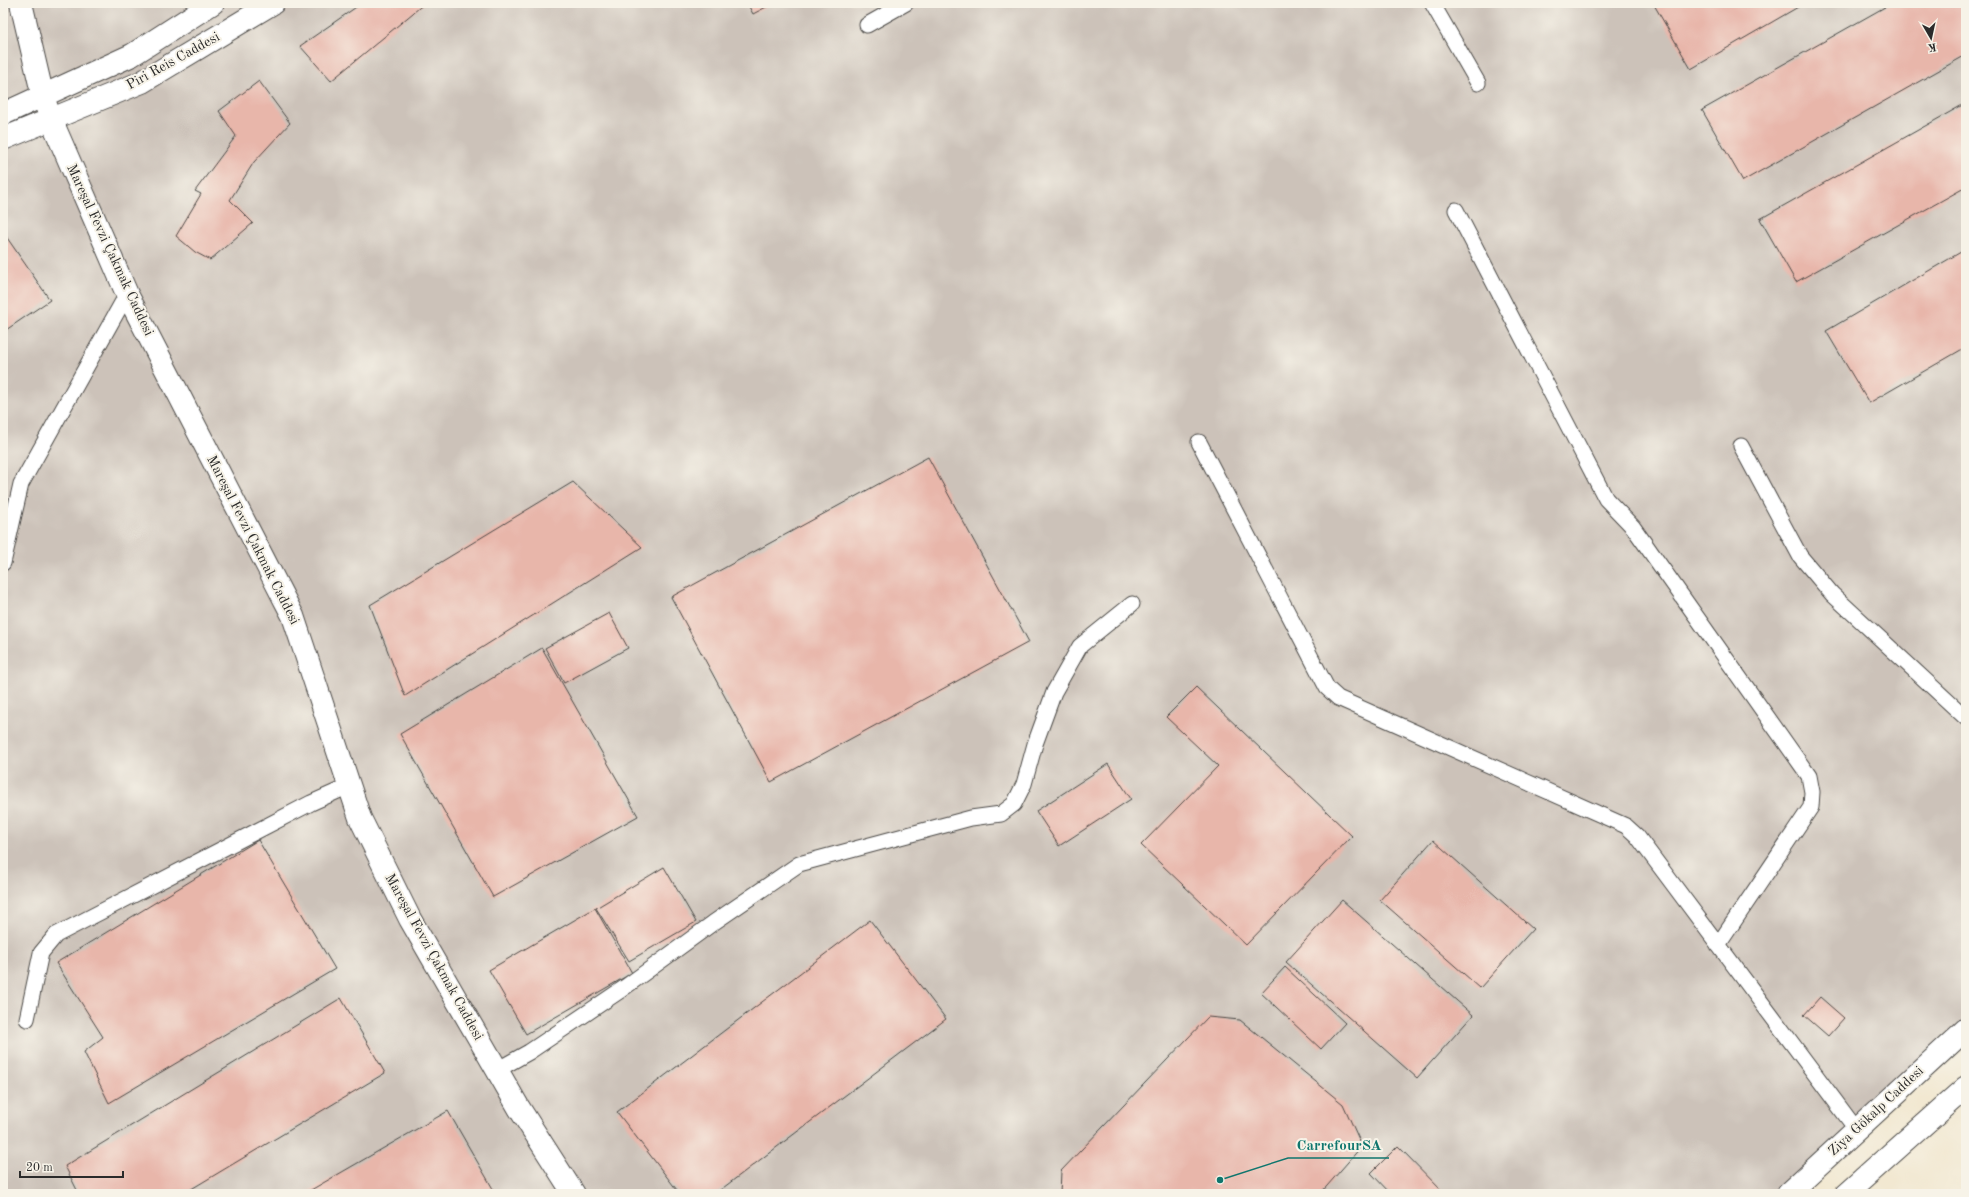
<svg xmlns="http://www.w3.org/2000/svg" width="1969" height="1197" viewBox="0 0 1969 1197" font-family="'Old Standard TT',serif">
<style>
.industrial{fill:#ccc2b9}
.building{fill:#e8b6aa}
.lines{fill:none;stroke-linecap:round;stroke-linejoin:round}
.lane-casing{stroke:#494744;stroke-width:17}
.secondary-casing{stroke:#494744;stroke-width:24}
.lane{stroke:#fff;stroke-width:15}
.secondary{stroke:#fff;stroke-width:22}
.labels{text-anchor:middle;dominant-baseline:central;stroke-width:4;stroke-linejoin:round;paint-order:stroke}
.street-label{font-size:14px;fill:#2b2b2b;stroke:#f7f3e8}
.leader{fill:none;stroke:#0f766e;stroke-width:1.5}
.callout-dot{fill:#0f766e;stroke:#f7f3e8;stroke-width:1.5}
.callout-label{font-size:15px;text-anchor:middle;font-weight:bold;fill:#0f766e;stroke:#f7f3e8;stroke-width:4;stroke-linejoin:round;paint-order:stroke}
</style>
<rect width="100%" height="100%" fill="#f7f3e8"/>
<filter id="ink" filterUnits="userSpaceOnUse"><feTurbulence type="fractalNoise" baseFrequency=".025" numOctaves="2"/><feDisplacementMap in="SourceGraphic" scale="8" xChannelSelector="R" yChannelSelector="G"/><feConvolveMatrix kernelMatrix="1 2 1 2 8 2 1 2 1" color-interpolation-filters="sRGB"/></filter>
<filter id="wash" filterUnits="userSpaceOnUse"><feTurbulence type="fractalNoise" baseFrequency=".012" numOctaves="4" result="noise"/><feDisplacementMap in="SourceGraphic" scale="16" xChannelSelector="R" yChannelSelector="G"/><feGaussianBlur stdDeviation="0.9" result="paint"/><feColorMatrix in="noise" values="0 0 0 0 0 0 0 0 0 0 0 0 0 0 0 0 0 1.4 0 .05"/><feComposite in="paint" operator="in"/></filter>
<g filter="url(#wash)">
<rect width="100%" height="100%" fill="#f2e8d1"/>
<path class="industrial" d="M3 3H1966V1027L1777 1194H3Z"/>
<g id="blocks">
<path class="building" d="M362 3H425L331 81 300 46Z
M747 3H769L770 5 753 14Z
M1653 3H1805L1691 69Z
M1892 3H1966V55L1743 181 1702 110Z
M259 81 290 123 254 162 230 200 253 223 210 260 195 252 176 236 201 194 195 191 236 136 219 111Z
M1966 103V187L1796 282 1760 219Z
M3 232 50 300 3 332Z
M1966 249V347L1869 403 1826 331Z
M928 457 1029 642 771 782 671 597Z
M573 482 642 547 405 696 370 605Z
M609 613 628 648 564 683 545 648Z
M542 648 638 816 493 897 400 734Z
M1196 687 1352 836 1246 945 1141 845 1218 766 1166 717Z
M1108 764 1131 799 1059 846 1036 811Z
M258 840 335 969 109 1103 84 1052 103 1037 56 963Z
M1433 840 1533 929 1480 988 1380 900Z
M664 867 696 922 629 961 596 908Z
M1342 900 1473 1015 1417 1078 1286 962Z
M595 908 632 973 526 1034 489 970Z
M870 920 946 1019 715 1194H680L617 1112Z
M1285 967 1345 1023 1321 1049 1261 993Z
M1820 997 1844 1018 1828 1036 1804 1015Z
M341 998 385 1073 183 1194H79L65 1166Z
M1208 1017 1240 1020 1343 1104 1362 1146 1320 1194H1060L1061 1171Z
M448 1111 496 1194H304Z
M1398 1146 1445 1194H1391L1371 1173Z"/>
</g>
</g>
<g filter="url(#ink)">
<use href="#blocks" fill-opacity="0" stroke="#494744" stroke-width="1"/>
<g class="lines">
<g class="lane-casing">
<path id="lane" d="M1432 3 1478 83
M867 25 906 3
M1456 210 1606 499 1633 527 1809 776 1812 792 1811 807 1718 945
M1199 442 1327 688 1338 698 1626 826 1637 836 1856 1129
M1741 446 1800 556 1832 594 1966 718
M3 563 21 484 127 294
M27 1019 41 953 56 935 311 803 349 786
M497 1070 529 1052 621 990 713 923 799 864 971 818 1001 814 1014 804 1024 784 1035 744 1054 692 1080 646 1132 604"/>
</g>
<g class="secondary-casing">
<path id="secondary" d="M21 3 43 97 51 119 127 294 293 616 360 818 410 919 519 1108 574 1194
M3 114 132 55 213 3
M3 139 142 82 273 3
M1787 1194 1966 1029
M1846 1194 1966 1087"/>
</g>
<use href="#lane" class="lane"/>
<use href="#secondary" class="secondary"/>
</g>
</g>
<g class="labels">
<g class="street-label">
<text transform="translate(173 61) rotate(-29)">Piri Reis Caddesi</text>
<text transform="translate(110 250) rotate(65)">Mareşal Fevzi Çakmak Caddesi</text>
<text transform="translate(253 540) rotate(63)">Mareşal Fevzi Çakmak Caddesi</text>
<text transform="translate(434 957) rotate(61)">Mareşal Fevzi Çakmak Caddesi</text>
<text transform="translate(1876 1111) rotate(-43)">Ziya Gökalp Caddesi</text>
</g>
</g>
<path class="leader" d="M1220 1180L1288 1158H1389"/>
<circle class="callout-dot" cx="1220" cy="1180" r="4"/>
<g class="callout-label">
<text x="1339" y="1150">CarrefourSA</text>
</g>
<rect width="1969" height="1197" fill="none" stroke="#f7f3e8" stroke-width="16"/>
<g transform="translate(1931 38) rotate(171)" stroke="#f7f3e8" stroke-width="3" paint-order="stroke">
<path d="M0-3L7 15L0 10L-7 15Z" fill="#2b2b2b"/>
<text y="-6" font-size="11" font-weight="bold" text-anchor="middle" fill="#2b2b2b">K</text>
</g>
<path d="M20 1171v6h103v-6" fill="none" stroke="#2b2b2b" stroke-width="2"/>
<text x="26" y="1171" font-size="12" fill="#2b2b2b" stroke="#f7f3e8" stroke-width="3" paint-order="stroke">20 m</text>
</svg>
